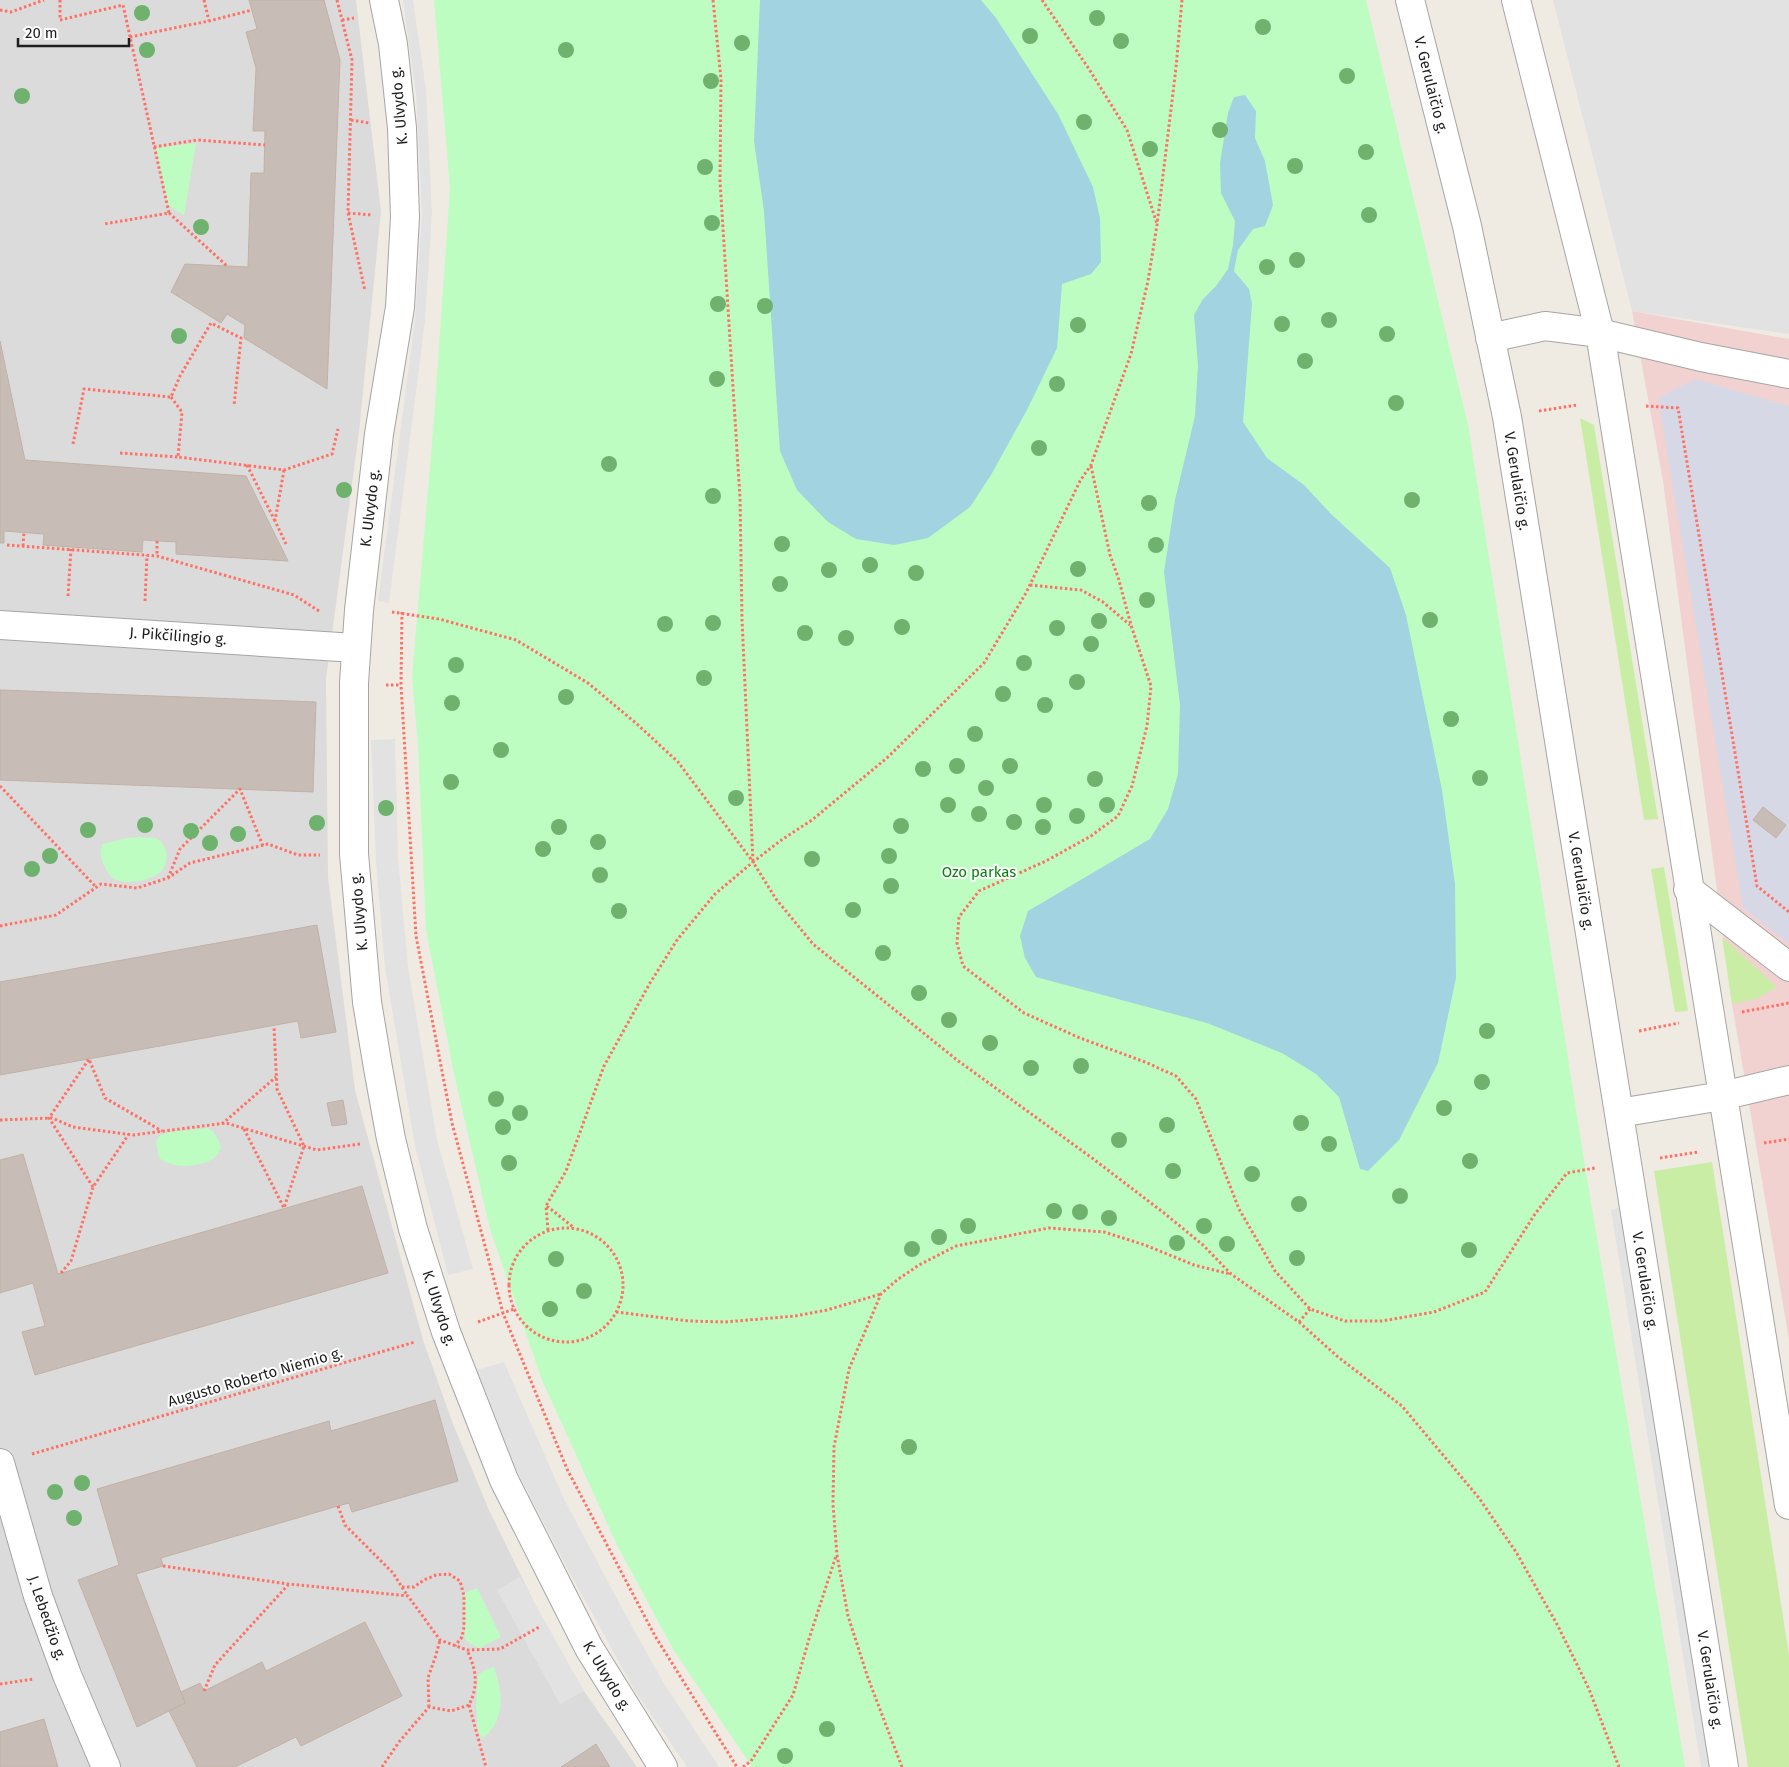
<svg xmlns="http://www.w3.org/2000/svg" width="1789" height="1767" viewBox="0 0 1789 1767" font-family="'Fira Sans',sans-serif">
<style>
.residential{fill:#dcdbdb}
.commercial{fill:#f1d2d1}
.grass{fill:#caeda6}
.park{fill:#bdfdc1}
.parking{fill:#e2e2e2}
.plaza{fill:#d7d8e5}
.water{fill:#a1d3e0}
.building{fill:#c7bdb6;stroke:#c2b1a5}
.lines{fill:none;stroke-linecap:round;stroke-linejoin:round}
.street-casing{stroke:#a5a5a5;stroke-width:30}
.path{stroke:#ff7165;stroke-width:3;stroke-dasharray:2.5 2.5;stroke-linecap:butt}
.street{stroke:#fff;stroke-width:28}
.tree{fill:#6eb26d}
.labels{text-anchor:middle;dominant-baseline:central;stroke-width:4;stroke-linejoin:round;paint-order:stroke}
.street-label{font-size:15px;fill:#1e1e1e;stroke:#fff}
.park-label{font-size:15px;fill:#05830c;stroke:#fff}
</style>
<rect width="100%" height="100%" fill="#efebe3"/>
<path class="residential" d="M0 0H356L381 211 359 432 326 679 328 877 355 1090 423 1340 453 1424 489 1510 545 1625 584 1691 637 1767H0Z"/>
<path class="commercial" d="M1632 311 1789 339V1340L1732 1004 1663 481Z"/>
<path class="grass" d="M1580 418 1594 425 1658 819 1644 820Z
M1664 867 1688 1011 1675 1012 1651 869Z
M1722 937 1777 987 1756 999 1732 1004Z
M1712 1162 1789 1655V1767H1748L1654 1171Z"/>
<path class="park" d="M434 0H1366L1468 425 1584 1160 1685 1767H752L673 1649 617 1545 542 1380 490 1229 454 1074 426 930 418 745 412 677 434 419 450 188Z
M196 143 184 215 168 205 156 148Z
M139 837C144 838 150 837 155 838 169 843 170 865 159 873 148 881 126 885 114 879 110 877 107 871 105 867 103 863 101 860 101 856 100 852 102 848 102 844L127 838Z
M208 1128C216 1133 218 1138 221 1148 219 1151 217 1156 214 1158 199 1168 173 1169 159 1158L156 1141 160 1135 171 1132Z
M477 1588 501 1637 479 1648 471 1644 465 1639V1593Z
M494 1667C503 1693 506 1721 482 1739L478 1730 476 1706 478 1676 483 1671Z"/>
<path class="parking" d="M403 0H413L426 90 432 213 425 321 389 603 378 601 415 320 422 213 416 94Z
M1553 0H1789V334L1632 311Z
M395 739 398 858 408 966 437 1140 473 1269 448 1275 415 1146 385 967 376 862 371 740Z
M1628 1205 1715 1767H1701L1611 1210Z
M504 1362 564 1499 624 1612 663 1682 719 1767H687L635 1691 571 1575 516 1469 477 1370Z
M520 1577 584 1691 560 1704 497 1590Z"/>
<path class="plaza" d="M1696 379 1789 406V944L1743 908 1658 398Z"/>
<path class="water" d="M760 0H981L996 18 1058 114 1093 187 1100 218 1101 262 1091 274 1062 284 1057 348 1027 410 991 475 970 507 928 538 894 545 856 539 828 522 797 490 780 451 764 211 754 141Z
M1245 95 1256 111 1255 138 1265 161 1273 205 1265 226 1253 229 1238 250 1234 271 1249 289 1252 304 1243 422 1267 458 1304 485 1331 514 1390 568 1406 615 1442 790 1455 884 1456 978 1438 1063 1399 1140 1368 1171 1360 1169 1339 1097 1316 1074 1282 1053 1207 1023 1036 977 1025 958 1020 936 1028 911 1150 839 1168 809 1178 774 1180 705 1164 572 1175 500 1195 416 1198 365 1194 315 1203 299 1216 286 1228 269 1233 245 1235 221 1221 193 1220 163 1228 113 1234 97Z"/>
<path class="building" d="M249 0H324L340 60 327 389 244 338 245 325 227 314 221 323 171 292 185 264 248 267 251 173H264L265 131H253L256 68 246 32 257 29Z
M0 341 25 460 246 476 288 561 176 554V542L143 540 142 552 43 545 44 534 4 531V543H0Z
M0 690 316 702 313 792 0 780Z
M1763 807 1786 825 1776 838 1753 820Z
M317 925 336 1032 301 1038 298 1021 0 1075V982Z
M343 1100 347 1124 332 1126 327 1103Z
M23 1154 58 1274 362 1186 388 1273 35 1375 22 1332 45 1326 33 1283 0 1293V1160Z
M435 1400 458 1481 352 1512 349 1503 338 1506 161 1558 163 1566 136 1574 185 1703 137 1727 78 1580 119 1565 97 1489 329 1421 331 1431Z
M365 1622 402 1696 301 1746 296 1737 235 1767H197L169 1711 185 1703 181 1692 200 1683 204 1691 262 1662 266 1671Z
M44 1719 58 1767H0V1732Z
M596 1744 610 1767H561L575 1758Z"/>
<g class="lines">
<g class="street-casing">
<path id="street" d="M384 0 393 44 402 128 405 217 400 307 379 434 359 610 354 683V854L367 1002 378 1068 391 1139 413 1229 446 1332 504 1480 589 1648 663 1767
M1410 0 1467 226 1507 417 1724 1767
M1516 0 1600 333 1789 1505
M1490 338 1545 326 1600 333 1701 357 1789 374
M0 625 355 648
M1688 889 1789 967
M1619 1113 1722 1096 1789 1080
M0 1463 38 1596 67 1675 106 1767"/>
</g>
<path class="path" d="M60 0V20L123 5 169 213 104 224
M204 0 209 21
M337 0 352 60 348 213 365 291
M713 0 721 79 720 181 740 498 742 619 753 862
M1042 0 1089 69 1127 130 1157 224
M1182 0 1176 68 1157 225 1148 281 1131 354 1091 465 1080 481 1026 593 984 663 888 757 812 820 780 841 753 862 776 899 813 944 957 1060 1092 1158 1164 1213 1203 1245 1231 1274 1299 1322 1310 1309
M0 10 11 12 44 0
M342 20 354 18
M130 37 209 21 252 10
M351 120 369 123
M154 147 197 140 265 145
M169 213 227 266
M348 213 372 215
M171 397 182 412 178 457 284 470 332 454 338 429
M1646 406 1678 408 1757 886 1789 912
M1539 411 1577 405
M73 444 84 389 171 397 180 376 211 323 241 338 234 406
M120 453 178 457
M247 465 275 521
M1091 466 1110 555 1118 577 1131 625 1151 686 1147 726 1132 786 1118 816 1091 836 1046 861 979 891 959 917 957 943 963 966 1024 1013 1080 1038 1145 1062 1176 1076 1196 1099 1239 1209 1275 1271 1310 1309 1345 1321H1382L1434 1312 1485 1292 1535 1214 1567 1173 1595 1168
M284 470 275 521 286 544
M157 541V556
M7 545 157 556 294 595 319 611
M23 546 24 532
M1030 585 1081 590 1103 602 1130 625
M68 596 71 549
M145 601 147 555
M392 612 439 619 516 640 588 683 637 724 678 762 753 862
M402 612 401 685 416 936 452 1123 503 1313 567 1469 655 1636 737 1767
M386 685H401
M0 786 96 887
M168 878 180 849 240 789 263 846
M0 926 56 915 101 884 137 888 168 878 190 863 268 844 298 855H320
M1742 1012 1789 1003
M1639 1031 1679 1023
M0 1120 52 1118 73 1127 133 1135 226 1123 317 1150 360 1144
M222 1124 276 1077
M244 1129 284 1208 304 1146 277 1089 274 1026
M1764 1143 1789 1139
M1660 1158 1698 1152
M93 1187 49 1118 89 1059 105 1098 162 1131
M547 1206 573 1227
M509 1285a57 57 0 1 1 114 0a57 57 0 1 1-114 0Z
M548 1230 546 1206 566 1171 604 1066 650 983 677 940 715 894 753 862
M61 1273 71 1261 93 1187 129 1134
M616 1312 689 1321 725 1322 795 1316 827 1310 881 1294
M478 1322 514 1309
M1299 1322 1338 1357 1402 1406 1479 1498 1516 1552 1558 1626 1589 1689 1619 1767
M32 1454 415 1342
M338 1506 345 1525 393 1573 407 1595
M163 1566 288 1584 408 1596 440 1640 467 1650 500 1649 541 1626
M402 1587H414L424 1580 436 1575 449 1574 460 1581 464 1596V1627L462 1637 455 1646
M0 1684 34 1679
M204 1691 215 1665 288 1585
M469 1705 486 1767
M429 1707 428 1678 436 1655 440 1640
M382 1767 399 1742 429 1707 451 1711 469 1705C479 1685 476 1669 467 1650
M743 1767 751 1761 793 1695 809 1639 836 1556
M902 1767 868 1678 848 1616 837 1555 833 1504 834 1447 849 1369 881 1294 897 1280 919 1265 956 1246 1049 1228 1104 1232 1145 1245 1194 1265 1230 1274"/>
<use href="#street" class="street"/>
</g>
<g class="tree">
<circle cx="142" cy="13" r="8"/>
<circle cx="1097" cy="18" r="8"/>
<circle cx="1263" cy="27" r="8"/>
<circle cx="1030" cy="36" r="8"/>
<circle cx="1121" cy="41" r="8"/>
<circle cx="742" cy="43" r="8"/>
<circle cx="147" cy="50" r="8"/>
<circle cx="566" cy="50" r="8"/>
<circle cx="1347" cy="76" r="8"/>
<circle cx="711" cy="81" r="8"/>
<circle cx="22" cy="96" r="8"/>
<circle cx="1084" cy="122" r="8"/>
<circle cx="1220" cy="130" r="8"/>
<circle cx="1150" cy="149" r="8"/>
<circle cx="1366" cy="152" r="8"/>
<circle cx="1295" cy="166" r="8"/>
<circle cx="705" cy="167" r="8"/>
<circle cx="1369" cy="215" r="8"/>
<circle cx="712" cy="223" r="8"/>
<circle cx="201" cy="227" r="8"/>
<circle cx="1297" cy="260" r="8"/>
<circle cx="1267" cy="267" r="8"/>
<circle cx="718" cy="304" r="8"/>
<circle cx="765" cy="306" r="8"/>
<circle cx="1329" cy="320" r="8"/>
<circle cx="1282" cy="324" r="8"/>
<circle cx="1078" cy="325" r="8"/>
<circle cx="1387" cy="334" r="8"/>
<circle cx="179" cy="336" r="8"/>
<circle cx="1305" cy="361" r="8"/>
<circle cx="717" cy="379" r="8"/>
<circle cx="1057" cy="384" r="8"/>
<circle cx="1396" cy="403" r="8"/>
<circle cx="1039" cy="448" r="8"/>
<circle cx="609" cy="464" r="8"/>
<circle cx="344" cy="490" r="8"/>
<circle cx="713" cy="496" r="8"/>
<circle cx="1412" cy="500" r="8"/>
<circle cx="1149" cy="503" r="8"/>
<circle cx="782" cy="544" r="8"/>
<circle cx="1156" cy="545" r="8"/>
<circle cx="870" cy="565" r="8"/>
<circle cx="1078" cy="569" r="8"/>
<circle cx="829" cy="570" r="8"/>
<circle cx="916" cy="573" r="8"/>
<circle cx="780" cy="584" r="8"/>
<circle cx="1147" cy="600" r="8"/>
<circle cx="1430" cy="620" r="8"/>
<circle cx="1099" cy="621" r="8"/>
<circle cx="713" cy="623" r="8"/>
<circle cx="665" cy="624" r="8"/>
<circle cx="902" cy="627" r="8"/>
<circle cx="1057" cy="628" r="8"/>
<circle cx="805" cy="633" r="8"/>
<circle cx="846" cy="638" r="8"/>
<circle cx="1091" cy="644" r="8"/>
<circle cx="1024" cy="663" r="8"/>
<circle cx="456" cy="665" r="8"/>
<circle cx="704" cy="678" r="8"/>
<circle cx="1077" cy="682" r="8"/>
<circle cx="1003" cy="694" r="8"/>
<circle cx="566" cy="697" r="8"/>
<circle cx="452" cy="703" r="8"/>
<circle cx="1045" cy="705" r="8"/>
<circle cx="1451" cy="719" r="8"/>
<circle cx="975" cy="734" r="8"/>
<circle cx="501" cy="750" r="8"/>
<circle cx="957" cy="766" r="8"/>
<circle cx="1010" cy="766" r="8"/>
<circle cx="923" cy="769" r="8"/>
<circle cx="1480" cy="778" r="8"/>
<circle cx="1095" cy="779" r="8"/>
<circle cx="451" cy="782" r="8"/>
<circle cx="986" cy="788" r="8"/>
<circle cx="736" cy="798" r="8"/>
<circle cx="948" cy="805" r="8"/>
<circle cx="1044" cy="805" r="8"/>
<circle cx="1107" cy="805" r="8"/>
<circle cx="386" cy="808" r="8"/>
<circle cx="979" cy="814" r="8"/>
<circle cx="1077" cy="816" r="8"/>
<circle cx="1014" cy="822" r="8"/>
<circle cx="317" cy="823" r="8"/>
<circle cx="145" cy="825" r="8"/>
<circle cx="901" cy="826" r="8"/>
<circle cx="559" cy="827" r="8"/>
<circle cx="1043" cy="827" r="8"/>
<circle cx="88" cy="830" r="8"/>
<circle cx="191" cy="831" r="8"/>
<circle cx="238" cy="834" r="8"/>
<circle cx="598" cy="842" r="8"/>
<circle cx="210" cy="843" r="8"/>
<circle cx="543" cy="849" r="8"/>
<circle cx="50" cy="856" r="8"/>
<circle cx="889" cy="856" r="8"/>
<circle cx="812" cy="859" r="8"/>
<circle cx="32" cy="869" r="8"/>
<circle cx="600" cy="875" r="8"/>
<circle cx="891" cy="886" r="8"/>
<circle cx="853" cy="910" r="8"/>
<circle cx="619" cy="911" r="8"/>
<circle cx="883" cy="953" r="8"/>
<circle cx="919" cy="993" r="8"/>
<circle cx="949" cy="1020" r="8"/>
<circle cx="1487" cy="1031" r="8"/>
<circle cx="990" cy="1043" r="8"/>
<circle cx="1081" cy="1066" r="8"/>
<circle cx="1031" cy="1068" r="8"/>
<circle cx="1482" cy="1082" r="8"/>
<circle cx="496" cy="1099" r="8"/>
<circle cx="1444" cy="1108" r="8"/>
<circle cx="520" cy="1113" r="8"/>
<circle cx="1301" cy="1123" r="8"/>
<circle cx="1167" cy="1125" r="8"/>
<circle cx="503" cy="1127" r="8"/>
<circle cx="1119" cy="1140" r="8"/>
<circle cx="1329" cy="1144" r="8"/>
<circle cx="1470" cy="1161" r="8"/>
<circle cx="509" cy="1163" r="8"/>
<circle cx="1173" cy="1171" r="8"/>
<circle cx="1252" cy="1174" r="8"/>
<circle cx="1400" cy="1196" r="8"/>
<circle cx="1299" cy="1204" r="8"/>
<circle cx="1054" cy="1211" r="8"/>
<circle cx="1080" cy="1212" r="8"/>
<circle cx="1109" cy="1218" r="8"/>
<circle cx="968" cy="1226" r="8"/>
<circle cx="1204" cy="1226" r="8"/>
<circle cx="939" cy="1237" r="8"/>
<circle cx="1177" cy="1243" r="8"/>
<circle cx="1227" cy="1244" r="8"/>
<circle cx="912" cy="1249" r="8"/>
<circle cx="1469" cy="1250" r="8"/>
<circle cx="1297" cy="1258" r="8"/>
<circle cx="556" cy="1259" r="8"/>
<circle cx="584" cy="1291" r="8"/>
<circle cx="550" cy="1309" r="8"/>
<circle cx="909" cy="1447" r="8"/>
<circle cx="82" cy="1483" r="8"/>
<circle cx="55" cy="1492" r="8"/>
<circle cx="74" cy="1518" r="8"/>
<circle cx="827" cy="1729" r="8"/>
<circle cx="785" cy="1756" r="8"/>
</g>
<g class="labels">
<g class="street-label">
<text transform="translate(1431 85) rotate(76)">V. Gerulaičio g.</text>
<text transform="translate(399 106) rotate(-95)">K. Ulvydo g.</text>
<text transform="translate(1517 481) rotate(81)">V. Gerulaičio g.</text>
<text transform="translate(370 508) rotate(-83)">K. Ulvydo g.</text>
<text transform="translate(178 636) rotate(4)">J. Pikčilingio g.</text>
<text transform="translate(1581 881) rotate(81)">V. Gerulaičio g.</text>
<text transform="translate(359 912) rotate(-95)">K. Ulvydo g.</text>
<text transform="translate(1645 1281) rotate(81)">V. Gerulaičio g.</text>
<text transform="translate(439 1308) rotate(72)">K. Ulvydo g.</text>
<text transform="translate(255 1377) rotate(-16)">Augusto Roberto Niemio g.</text>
<text transform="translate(47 1618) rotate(71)">J. Lebedžio g.</text>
<text transform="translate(607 1676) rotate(59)">K. Ulvydo g.</text>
<text transform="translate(1710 1680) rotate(81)">V. Gerulaičio g.</text>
</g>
<g class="park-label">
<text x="979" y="872">Ozo parkas</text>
</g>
</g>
<path d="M18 38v8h111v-8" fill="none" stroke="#1e1e1e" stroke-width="2.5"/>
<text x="25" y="38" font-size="15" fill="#1e1e1e" stroke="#ffffff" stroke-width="4" paint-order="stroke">20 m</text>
</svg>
